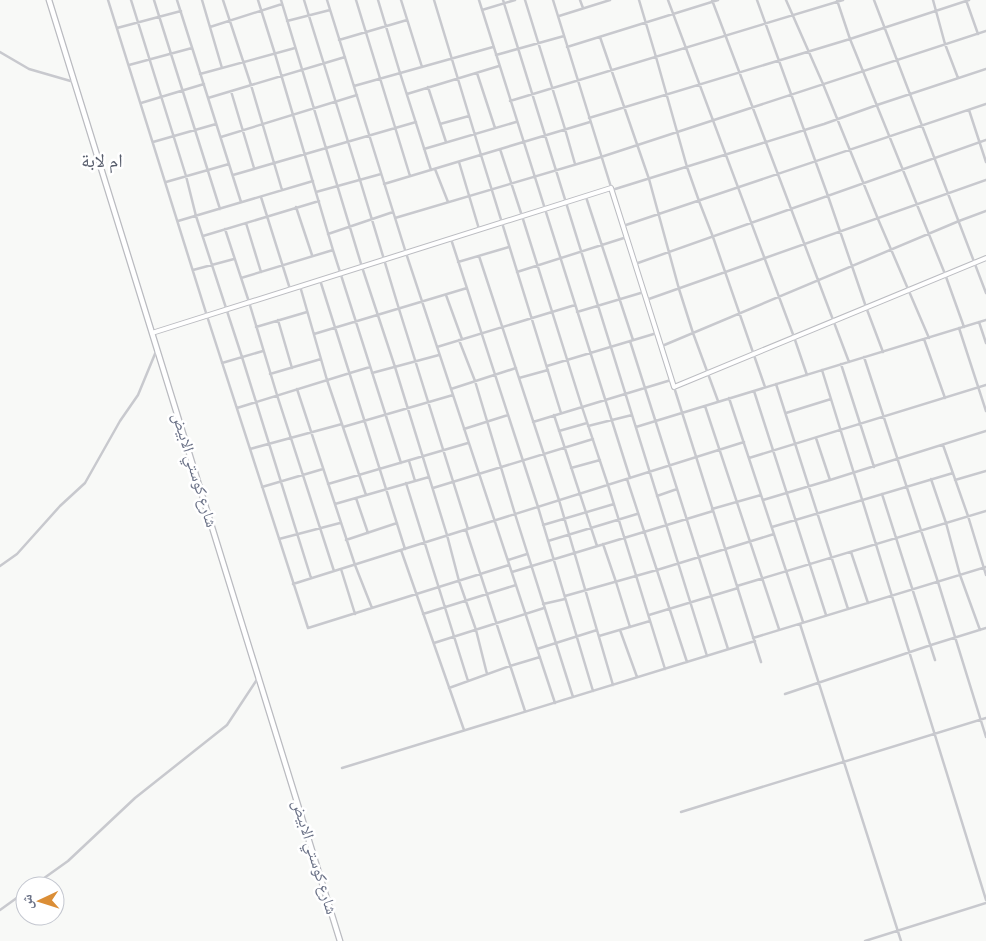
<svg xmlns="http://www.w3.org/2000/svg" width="986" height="941" viewBox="0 0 986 941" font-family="Cabin,'Noto Naskh Arabic',sans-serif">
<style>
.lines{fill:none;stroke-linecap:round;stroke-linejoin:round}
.major-casing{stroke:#bbbcc1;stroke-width:6}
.highway-casing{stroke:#babbc0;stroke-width:7}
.minor{stroke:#c8c9ce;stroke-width:2.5}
.major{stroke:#fff;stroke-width:4}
.highway{stroke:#fff;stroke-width:4.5}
.labels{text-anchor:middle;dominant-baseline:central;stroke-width:5;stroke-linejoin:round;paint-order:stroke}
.street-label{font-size:16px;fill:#6a7186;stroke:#fff}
.quarter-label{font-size:19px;fill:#575d6c;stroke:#fff}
</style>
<rect width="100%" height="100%" fill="#f8f9f7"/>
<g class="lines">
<g class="major-casing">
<path id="major" d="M152 333 611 188 674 387 986 258"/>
</g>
<g class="highway-casing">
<path id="highway" d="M49 0 340 941"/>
</g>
<path class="minor" d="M108 0 207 316 308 628 509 565
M131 0 186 176 196 216 242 357 311 578
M154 0 220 209
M177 0 241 202
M202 0 222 68
M223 0 251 85 282 190
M258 0 275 54 333 250 401 463
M281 0 362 267 395 367 447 535 459 581 476 630 487 674
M304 0 360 180 399 309 468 529
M327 0 406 253 555 703
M356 0 410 176
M378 0 400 73 431 170
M401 0 422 67
M434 0 481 155 561 413
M479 0 630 478
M503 0 707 656
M525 0 565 129 575 164
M553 0 611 187
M580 0 583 8
M639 0 656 57 687 167 699 201 713 237 765 387
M668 0 794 337 807 375
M712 0 849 362
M757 0 828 196 866 307 883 352
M786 0 823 84 878 219 929 338
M837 0 850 39 945 274 964 327
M874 0 986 293
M933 0 945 44 958 78
M966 0 978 34
M482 10 515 0
M559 16 610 0
M287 21 330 10
M210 27 282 4
M117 28 181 11
M600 37 649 179 679 289 693 333 718 401
M339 40 407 20
M567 47 718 0
M0 52 29 69 74 82
M496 55 564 36
M129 65 192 48
M477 73 495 128
M200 74 295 48
M354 86 493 47
M428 87 446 142
M231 91 254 168
M407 94 499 66
M208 98 345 57
M510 101 843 0
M141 103 204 84
M969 110 986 162
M589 118 850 39 969 0
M440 124 469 116
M221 137 357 95
M153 142 216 124
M424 149 516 122
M500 149 522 216 582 407 608 485 665 669
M459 162 479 229
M435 169 448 202
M233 175 416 122
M166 182 229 164
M384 184 590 122
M612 190 824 124 877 105 986 69
M316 192 381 174
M261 197 290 289
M586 197 633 340
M296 207 312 255
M395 218 601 157 986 31
M178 221 313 181
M246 223 261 272
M623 226 986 104
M225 229 249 302 277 395 334 571
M328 234 393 212
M203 236 319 201
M451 239 538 507 593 691
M479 256 559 500 613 685
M458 262 509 247
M635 264 986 140
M193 270 234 259
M517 272 627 237
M241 278 333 250
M320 280 405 549
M300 286 327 380 366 495
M446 295 462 339
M646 300 986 180
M577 312 644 292
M278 320 292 368
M979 322 986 343
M256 327 307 312
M959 328 986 411
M314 334 467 288
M924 339 945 398
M459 340 475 381 515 514 573 697
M630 341 728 649
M662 346 959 221 986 211
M437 347 575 305
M864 357 938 582 986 737
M222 363 263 351
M841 364 874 467
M547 366 657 333
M822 370 986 900
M372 373 439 355
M270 374 321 359
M519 378 548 370
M776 384 848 609
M674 387 761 662
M297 389 355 565 372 608
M451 389 516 368
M754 391 826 615
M729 398 803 622
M705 406 779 629
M237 408 350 373 370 367
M786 413 831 399
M554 415 597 546
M533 422 671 380
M588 426 632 415
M343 427 453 395
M636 427 986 320
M464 429 508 415
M559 431 587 423
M816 438 830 480
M943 445 968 516 986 575
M250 449 342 424
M749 458 986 385
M409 461 415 481
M571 468 600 460
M627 479 687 662
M931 479 946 523 960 575 980 630
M955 480 986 471
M406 483 468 681
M328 484 468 443
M262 487 323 469
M433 488 593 439
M882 494 935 660
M657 496 677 489
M356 498 368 533
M763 500 830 480 986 431
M335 504 429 477
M712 509 761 495
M543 525 614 504
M772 527 953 473
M466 530 525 711
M279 539 340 523
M346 540 397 523
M548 541 637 514
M603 544 616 582 630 627
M401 550 464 730
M851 552 868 603
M508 560 527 554
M0 566 17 554 60 506 85 483 120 421 138 395 157 349
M341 569 355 614
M512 572 713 511
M293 584 744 442
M737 586 986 511
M565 596 657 570 774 534
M543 604 565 599
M423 614 516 585
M649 615 738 588
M800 624 901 941
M620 630 637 677
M599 636 650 621
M753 638 986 567
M434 643 544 608
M537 649 597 630
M449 688 510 666 540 657
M785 694 931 645 986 628
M342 768 755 641
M681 812 986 718
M33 886 68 861 135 798 227 725 258 678
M0 910 25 892
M865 941 986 903"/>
<use href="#major" class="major"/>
<use href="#highway" class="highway"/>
</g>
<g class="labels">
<g class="street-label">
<text transform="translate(195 470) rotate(73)">شارع كوستي الابيض</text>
<text transform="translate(315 857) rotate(73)">شارع كوستي الابيض</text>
</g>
<g class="quarter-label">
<text x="102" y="160">ام لابة</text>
</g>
</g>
<g transform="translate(40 901) rotate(266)"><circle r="24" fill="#ffffff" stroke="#c3c6cf"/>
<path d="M0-4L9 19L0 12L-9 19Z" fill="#db8e36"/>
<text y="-8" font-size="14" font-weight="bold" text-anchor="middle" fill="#6a7186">ش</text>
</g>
</svg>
